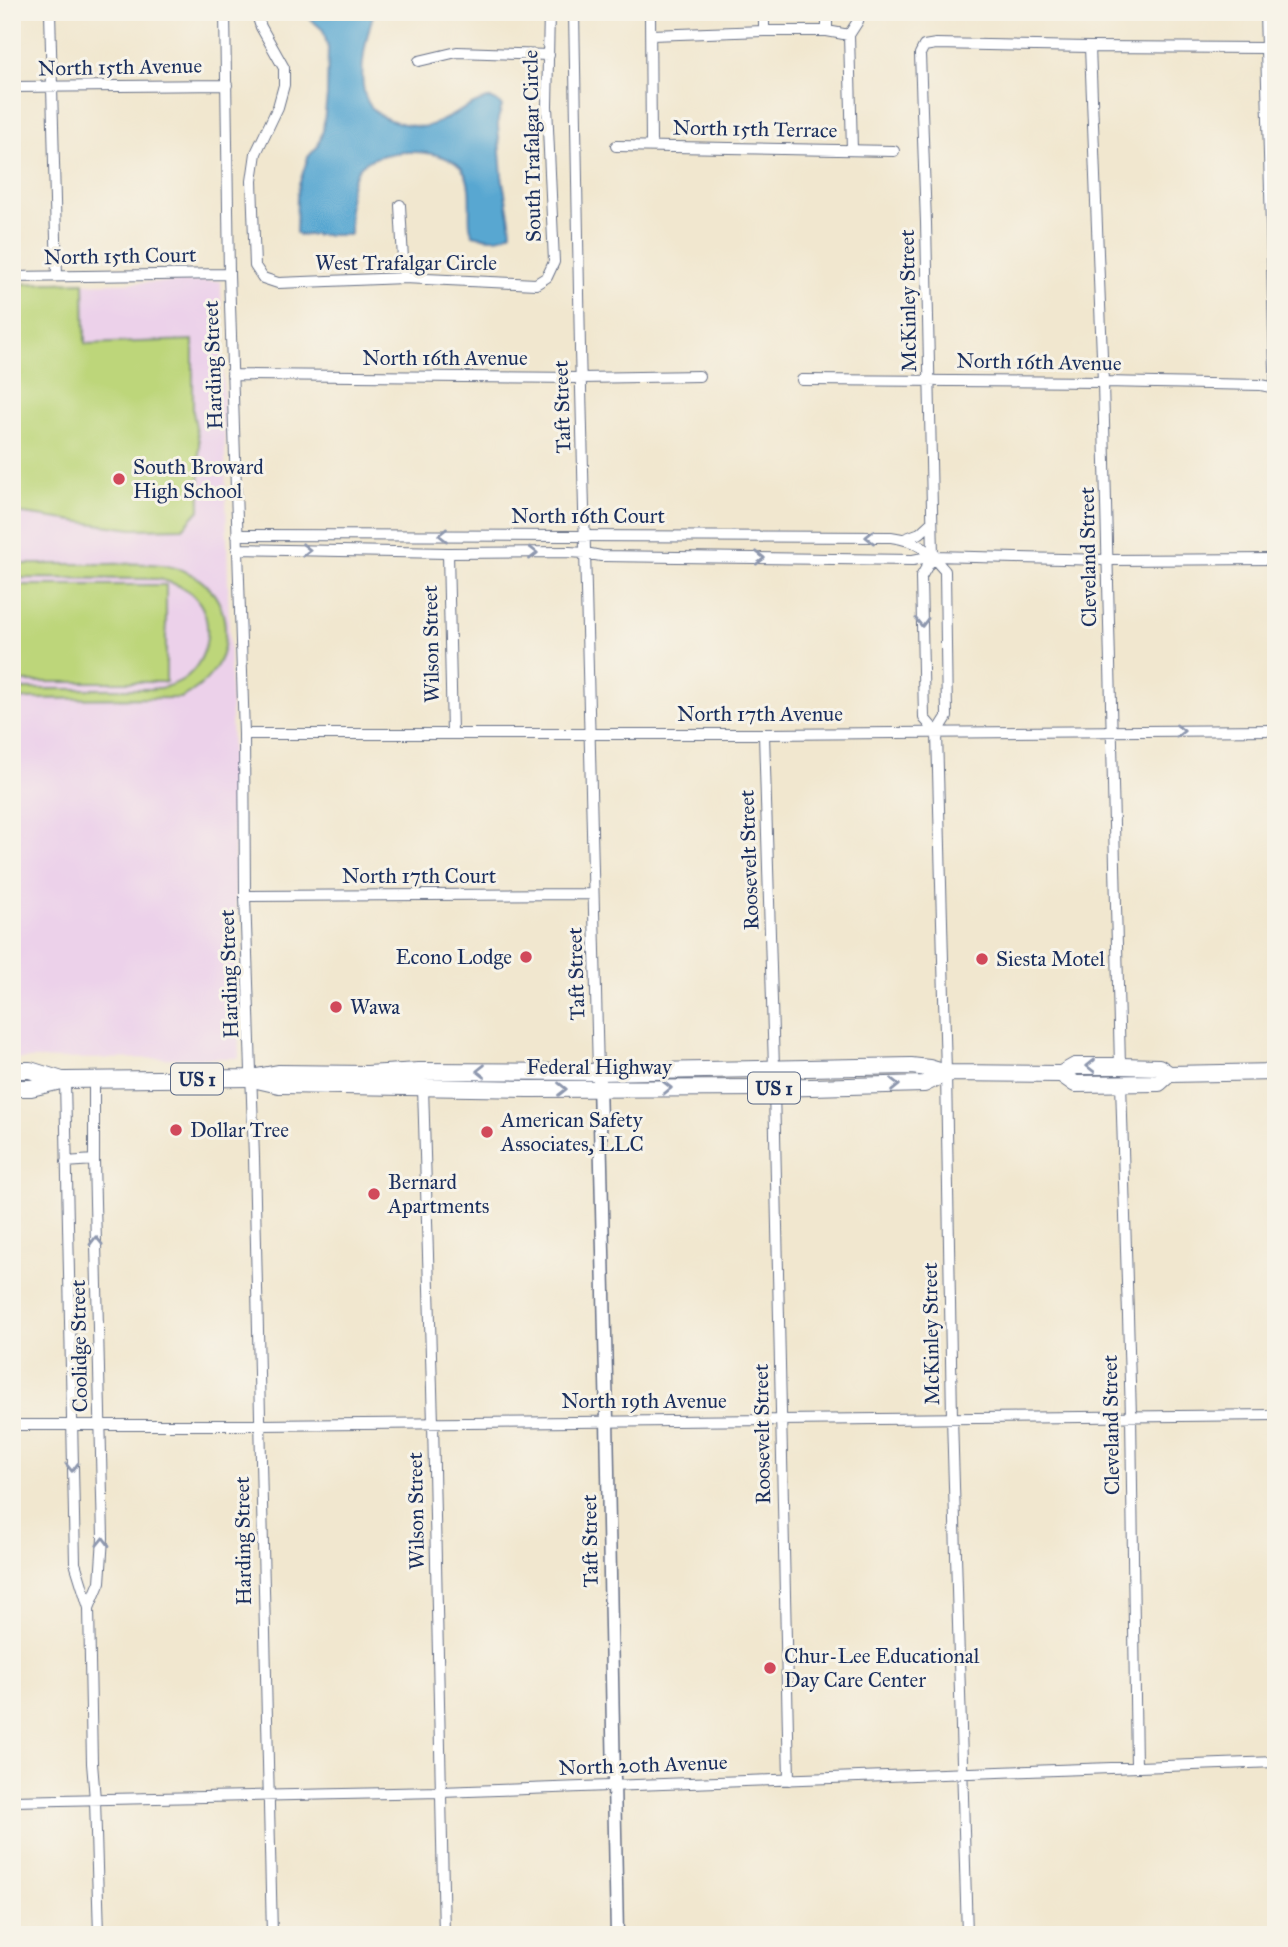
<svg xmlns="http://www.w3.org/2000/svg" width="1288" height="1947" viewBox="0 0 1288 1947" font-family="'IM FELL Great Primer',serif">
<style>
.built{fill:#ecd1ea}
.green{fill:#bdd67a;stroke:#6c826c;stroke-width:2}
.water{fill:#58a7d1;stroke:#3a6b98;stroke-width:2}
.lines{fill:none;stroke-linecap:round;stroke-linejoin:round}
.minor-casing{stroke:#666f86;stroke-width:12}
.tertiary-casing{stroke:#666f86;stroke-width:15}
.primary-casing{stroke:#666f86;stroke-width:18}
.minor{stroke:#fff;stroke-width:10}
.tertiary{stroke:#fff;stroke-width:12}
.primary{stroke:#fff;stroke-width:16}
.oneway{stroke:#8d97ae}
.poi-dot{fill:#d1495b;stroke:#f7f3e8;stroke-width:2.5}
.labels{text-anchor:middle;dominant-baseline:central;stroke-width:6;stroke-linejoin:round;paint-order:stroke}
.shield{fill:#f7f3e8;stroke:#5d6a87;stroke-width:2}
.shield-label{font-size:19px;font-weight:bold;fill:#1b2f5e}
.street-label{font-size:21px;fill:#1b2f5e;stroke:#f7f3e8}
.poi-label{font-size:21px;fill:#1b2f5e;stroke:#f7f3e8;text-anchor:start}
</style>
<rect width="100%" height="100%" fill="#f7f3e8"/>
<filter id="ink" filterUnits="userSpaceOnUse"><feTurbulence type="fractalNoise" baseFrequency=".0143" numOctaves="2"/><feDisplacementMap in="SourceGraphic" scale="14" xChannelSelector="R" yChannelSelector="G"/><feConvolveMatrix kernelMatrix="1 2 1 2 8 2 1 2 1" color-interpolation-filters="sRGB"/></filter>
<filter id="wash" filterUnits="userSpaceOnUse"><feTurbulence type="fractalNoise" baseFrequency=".00686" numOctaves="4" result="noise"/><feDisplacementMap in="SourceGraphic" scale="28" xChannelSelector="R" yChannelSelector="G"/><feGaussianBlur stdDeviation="1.57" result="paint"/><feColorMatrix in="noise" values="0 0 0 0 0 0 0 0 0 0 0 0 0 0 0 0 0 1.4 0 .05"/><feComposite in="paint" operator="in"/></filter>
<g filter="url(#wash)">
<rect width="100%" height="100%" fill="#f1e7cf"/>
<path class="built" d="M221 281 239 1058 12 1059V285Z"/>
<path class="green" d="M84 282 85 344 193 340V412L199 442 200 509 183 528 132 529 16 513 17 460 12 459V284Z
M12 564C41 564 69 564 98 564 118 564 141 562 162 565 201 571 227 596 225 636 225 664 205 686 181 698L12 699V689H151C162 688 172 686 182 680 209 663 217 618 193 595 184 586 171 583 159 579L12 578Z
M12 585H166V682H12Z"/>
<path class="water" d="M306 12H376L373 15C366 38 353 89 373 109 379 116 388 120 397 122 408 125 417 128 428 126 449 121 469 102 488 99 494 98 498 102 502 106L498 119V127L502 176 510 221 511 232C500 241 487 238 473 235 465 223 475 190 464 172 450 145 372 146 357 171 345 192 351 213 350 235H299L296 233 297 197 299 185 308 157 318 146 323 130 327 96 328 48 323 30 308 17Z"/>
</g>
<g filter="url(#ink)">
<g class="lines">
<g class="minor-casing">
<path id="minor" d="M50 12 57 276
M225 12 229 274 244 734 245 896 254 1158 272 1935
M256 12 261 27 284 68V85L278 107 256 153 252 181 255 266 263 278 278 283 404 278 536 284 547 277 554 262 547 106 549 12
M574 12 580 349 598 1072
M650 12 651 146
M764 12V31
M827 12V31
M1265 12 1276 405
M651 35 764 31H827L849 35
M849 35 852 150
M849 35 858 21 860 12
M1090 47 1103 382 1120 1066
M419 61 457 52 549 55
M12 87 227 85
M616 146 894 151
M400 205 404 278
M12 277 229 274
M232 375 580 378 699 376
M802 380 1103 382 1261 385 1276 388
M237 535 891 537C920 541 927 550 945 571L947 717 937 733 946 1073 952 1417 967 1935
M904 539 920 533 932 522
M237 549 448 553 569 552 585 553 601 556 913 560 933 556 1107 560 1276 559
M448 553 452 733
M937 733 924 718 921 577 933 556 926 223 920 54 924 46 936 44 1090 47 1266 48
M244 734H764L1276 730
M764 734 774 1068
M245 896 593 894
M65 1080 75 1563 89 1608 92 1763 95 1799 99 1935
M1121 1083 1131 1416 1136 1767
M423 1087 433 1423 444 1935
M774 1088 789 1780
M66 1162 94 1160
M12 1425H260L1276 1415
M89 1608 100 1582 103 1538 94 1160V1080
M12 1801 441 1792 1276 1762"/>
</g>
<g class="tertiary-casing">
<path id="tertiary" d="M599 1081 607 1420 617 1935"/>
</g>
<g class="primary-casing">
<path id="primary" d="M12 1070H30L62 1080
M1061 1074 1075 1084 1159 1083 1169 1074
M1169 1074 1276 1072
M257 1080 279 1085 528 1089 774 1088 924 1084 946 1073
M12 1088H31L65 1080 251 1078 278 1073 367 1074 419 1071 598 1072 911 1066 929 1068 946 1073 1061 1074 1075 1066H1120L1159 1067 1169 1074"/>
</g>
<use href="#minor" class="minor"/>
<use href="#tertiary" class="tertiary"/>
<use href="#primary" class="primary"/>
</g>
<defs><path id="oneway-chevron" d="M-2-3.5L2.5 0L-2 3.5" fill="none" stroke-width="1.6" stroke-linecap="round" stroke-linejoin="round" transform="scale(1.75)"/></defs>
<g class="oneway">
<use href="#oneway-chevron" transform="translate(443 535) rotate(-180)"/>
<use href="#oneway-chevron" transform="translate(870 537) rotate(-180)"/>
<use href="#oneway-chevron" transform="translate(306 550) rotate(1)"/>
<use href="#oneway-chevron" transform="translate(533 553)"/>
<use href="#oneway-chevron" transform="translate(760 558) rotate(1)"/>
<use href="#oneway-chevron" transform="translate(922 622) rotate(89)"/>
<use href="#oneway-chevron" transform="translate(1180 731)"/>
<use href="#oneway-chevron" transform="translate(1091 1066) rotate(180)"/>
<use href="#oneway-chevron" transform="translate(481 1071) rotate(180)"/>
<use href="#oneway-chevron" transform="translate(895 1085) rotate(-1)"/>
<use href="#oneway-chevron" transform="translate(667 1088) rotate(-1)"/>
<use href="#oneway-chevron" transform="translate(562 1089)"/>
<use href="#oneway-chevron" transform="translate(96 1241) rotate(-91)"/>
<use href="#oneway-chevron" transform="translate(72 1467) rotate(89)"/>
<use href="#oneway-chevron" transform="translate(103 1542) rotate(-89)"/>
</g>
</g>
<g class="poi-dot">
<circle cx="119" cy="479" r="7"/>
<circle cx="526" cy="957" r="7"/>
<circle cx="982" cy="959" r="7"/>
<circle cx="336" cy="1007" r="7"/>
<circle cx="176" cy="1130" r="7"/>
<circle cx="487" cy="1132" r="7"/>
<circle cx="374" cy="1194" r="7"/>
<circle cx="770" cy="1668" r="7"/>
</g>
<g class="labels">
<g class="shield">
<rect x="171" y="1063.5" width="52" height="31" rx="5"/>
<rect x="748" y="1072.5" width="52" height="31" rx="5"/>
</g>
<g class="shield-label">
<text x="197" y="1079">US 1</text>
<text x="774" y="1088">US 1</text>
</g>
<g class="street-label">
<text transform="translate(120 67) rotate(-1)">North 15th Avenue</text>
<text transform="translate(755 129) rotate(1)">North 15th Terrace</text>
<text transform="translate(532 146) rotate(-91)">South Trafalgar Circle</text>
<text transform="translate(120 256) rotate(-1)">North 15th Court</text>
<text x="406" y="263">West Trafalgar Circle</text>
<text transform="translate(908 301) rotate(-91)">McKinley Street</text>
<text x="445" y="358">North 16th Avenue</text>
<text transform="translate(1039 362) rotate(1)">North 16th Avenue</text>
<text transform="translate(213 365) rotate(-92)">Harding Street</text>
<text transform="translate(562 407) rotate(-92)">Taft Street</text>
<text x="588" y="516">North 16th Court</text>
<text transform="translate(1088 557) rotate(-91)">Cleveland Street</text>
<text transform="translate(431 644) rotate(-91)">Wilson Street</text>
<text x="760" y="714">North 17th Avenue</text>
<text transform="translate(749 860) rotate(-92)">Roosevelt Street</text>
<text x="419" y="876">North 17th Court</text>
<text transform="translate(229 974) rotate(-92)">Harding Street</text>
<text transform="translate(576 974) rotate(-92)">Taft Street</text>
<text x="599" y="1067">Federal Highway</text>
<text transform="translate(931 1334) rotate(-91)">McKinley Street</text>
<text transform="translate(79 1346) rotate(-91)">Coolidge Street</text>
<text x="644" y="1401">North 19th Avenue</text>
<text transform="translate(1111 1425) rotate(-91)">Cleveland Street</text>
<text transform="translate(762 1434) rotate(-91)">Roosevelt Street</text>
<text transform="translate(416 1511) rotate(-91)">Wilson Street</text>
<text transform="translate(243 1541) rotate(-91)">Harding Street</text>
<text transform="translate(590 1541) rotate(-91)">Taft Street</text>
<text transform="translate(643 1765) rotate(-2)">North 20th Avenue</text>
</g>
<g class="poi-label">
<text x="133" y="467">South Broward<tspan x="133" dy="24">High School</tspan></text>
<text x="512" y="957" text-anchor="end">Econo Lodge</text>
<text x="996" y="959">Siesta Motel</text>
<text x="350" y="1007">Wawa</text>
<text x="501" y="1120">American Safety<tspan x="501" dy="24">Associates, LLC</tspan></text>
<text x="190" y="1130">Dollar Tree</text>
<text x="388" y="1182">Bernard<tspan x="388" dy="24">Apartments</tspan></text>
<text x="784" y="1656">Chur-Lee Educational<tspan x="784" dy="24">Day Care Center</tspan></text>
</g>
</g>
<rect width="1288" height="1947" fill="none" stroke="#f7f3e8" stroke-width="42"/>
</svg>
